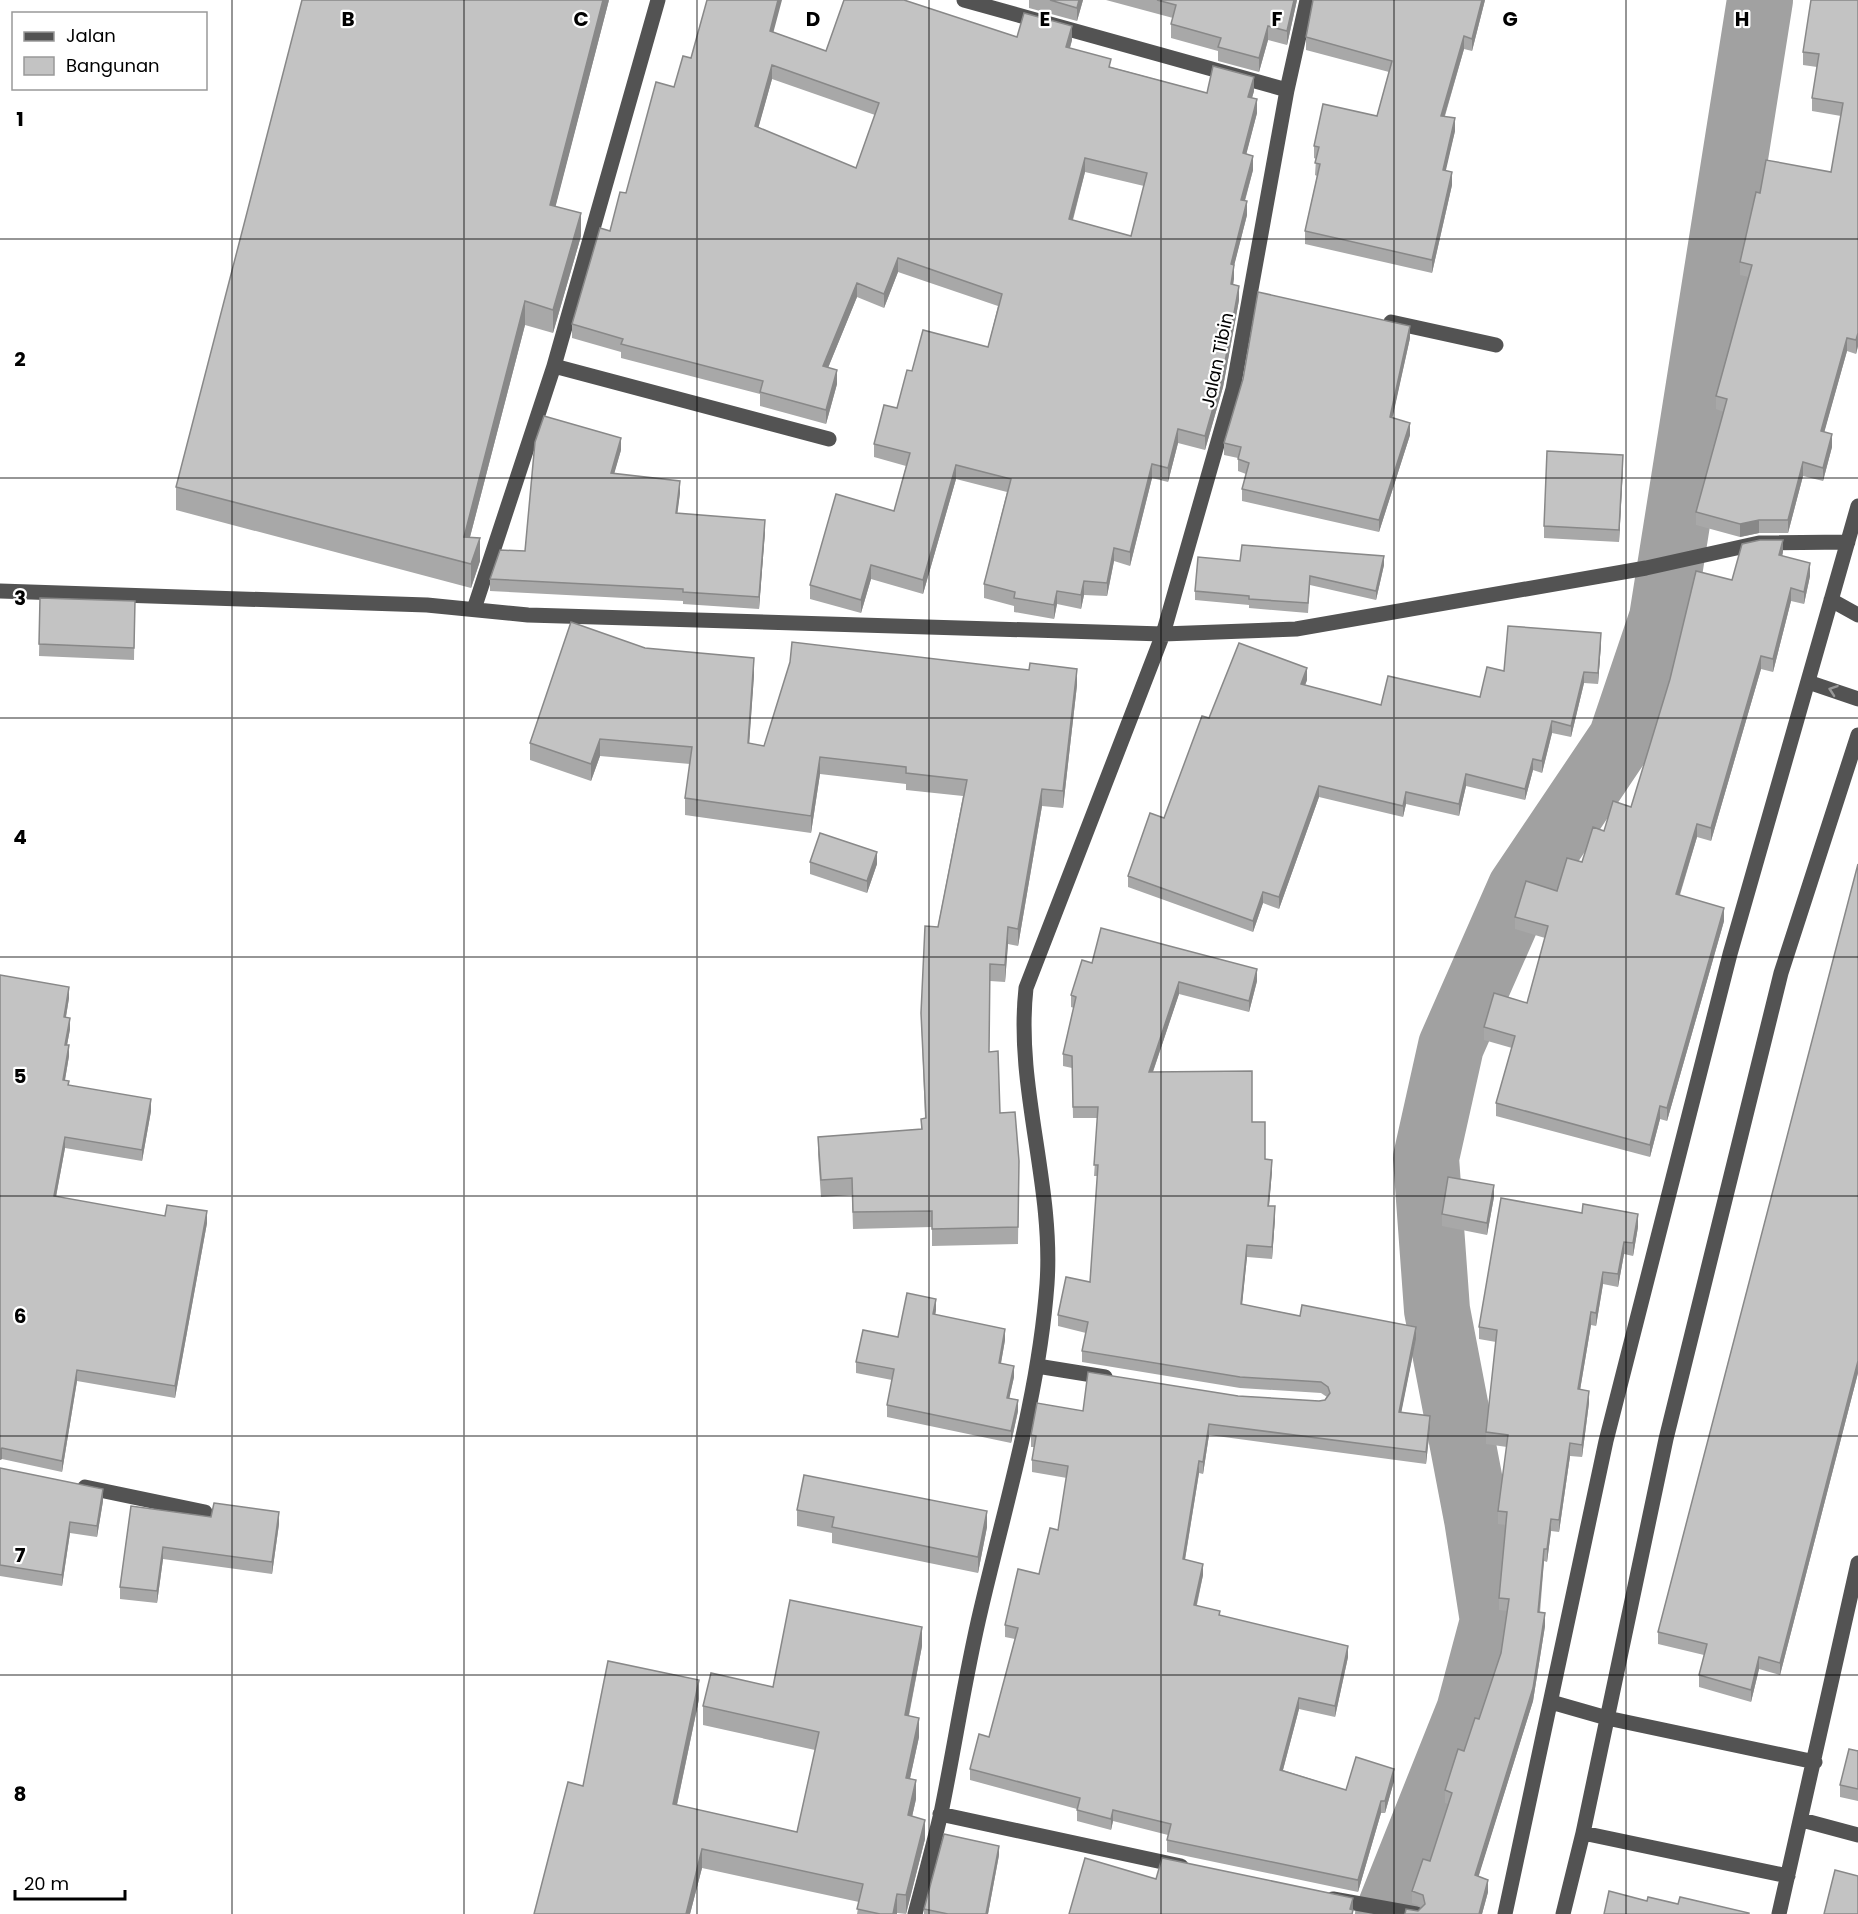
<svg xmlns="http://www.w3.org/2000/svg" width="1858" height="1914" viewBox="0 0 1858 1914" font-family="Poppins,sans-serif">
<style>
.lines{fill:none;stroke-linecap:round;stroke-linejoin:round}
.river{stroke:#a1a1a1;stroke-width:66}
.minor{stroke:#535353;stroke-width:15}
.wall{fill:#a8a8a8;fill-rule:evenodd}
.shaded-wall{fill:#888}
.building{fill:#c3c3c3;stroke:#888;stroke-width:1.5;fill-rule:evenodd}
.oneway{stroke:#989898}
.grid{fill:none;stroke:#000;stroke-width:1.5;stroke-opacity:0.55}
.labels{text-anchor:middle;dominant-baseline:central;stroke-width:4.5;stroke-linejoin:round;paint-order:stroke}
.street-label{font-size:18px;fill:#000;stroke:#fff}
.grid-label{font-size:20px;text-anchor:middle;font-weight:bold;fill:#000;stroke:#fff;stroke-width:4.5;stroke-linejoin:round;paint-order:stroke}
</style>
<rect width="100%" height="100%" fill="#fff"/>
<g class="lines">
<path class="river" d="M1388 1914 1469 1711 1493 1621 1477 1519 1437 1310 1426 1158 1451 1046 1520 889 1621 739 1662 618 1760 0"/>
<path class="minor" d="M964 0 1287 90
M1391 322 1496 345
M554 366 829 439
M0 591 427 605 528 615 1163 634 1296 629 1646 568 1759 543 1848 542
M1831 600 1858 615
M474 609 554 366 658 0
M1808 682 1858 699
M1037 1366 1105 1377
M85 1487 205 1512
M1551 1702 1607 1718 1815 1762
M940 1814 1181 1866
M1802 1820 1858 1835
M1583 1833 1788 1876
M1333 1899 1416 1914
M915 1914C924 1880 933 1847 941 1813 955 1745 965 1676 981 1609 1006 1502 1039 1394 1047 1284 1054 1184 1015 1087 1026 988L1163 634 1233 389 1287 90 1307 0
M1505 1914 1606 1441 1730 954 1858 506
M1563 1914 1583 1833 1666 1439 1781 973 1858 735
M1779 1914 1858 1563"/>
</g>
<path class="wall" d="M609 0 555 207 581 236 553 333 525 325 470 537 480 561 471 588 176 510V487Z
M905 0V1L1017 37 1072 40 1070 48 1111 67 1207 93 1254 91 1252 98 1257 113 1246 154 1253 170 1245 201 1247 215 1234 265 1233 285 1239 300 1223 387 1205 450 1178 443 1168 482 1152 478 1130 566 1114 561 1107 596 1084 595 1081 609 1057 604 1054 619 1014 612V606L984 598V584L1007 492 956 479 923 594 871 579 861 613 810 599V585L894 511 906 466 874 457V444L897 408 912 371 988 347 998 306 898 272 884 308 857 297 828 368 837 384 826 424 760 406V394L621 358V352L572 338V324L626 193 674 87 691 58 773 32 826 51ZM772 79 875 115 856 168 758 128ZM1085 172 1144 186 1131 236 1073 220Z
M1029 0H1083L1077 21 1029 8Z
M1106 0H1297L1287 45 1268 40 1259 72 1218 61V51L1171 38V24L1173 18Z
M1313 0H1485L1472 51 1464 49 1445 116 1455 131 1445 171 1452 185 1432 273 1305 244V231L1317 176 1315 175 1316 159 1314 158V146L1377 116 1389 72 1306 50V37Z
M1858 0V346L1856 354 1847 351 1824 432 1832 447 1823 481 1803 476 1788 533H1759L1740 537 1696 525V512L1724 412 1716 409V396L1749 277 1740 275V262L1760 193 1831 172 1841 116 1812 111V98L1817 67 1803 65V52Z
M1410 338 1392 418 1410 435 1379 532 1242 501V489L1246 474 1238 471V458L1224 455V443Z
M621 450 614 473 680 493 677 513 765 532 759 609 683 604V601L490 591V579L525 551Z
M1623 467 1619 542 1544 538V526Z
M1783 552 1782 556 1810 576 1804 604 1791 601 1773 672 1761 669 1711 841 1697 837 1680 895 1724 921 1667 1121 1660 1119 1650 1157 1496 1116V1103L1512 1048 1484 1040V1027L1527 1003 1545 938 1515 929V917L1557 891 1582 862 1604 831 1631 807 1732 580Z
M1240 561 1384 565 1376 600 1310 585 1308 613 1249 608V605L1195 600V591Z
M40 598 135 601 134 660 39 656Z
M1601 644 1598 684 1584 683 1571 737 1552 733 1542 773 1533 770 1525 800 1466 786 1459 816 1406 804 1403 817 1319 797 1279 909 1263 903 1253 932 1128 887V876L1164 818 1209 718 1307 680 1305 685 1381 705 1480 697 1504 671Z
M645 648 754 675 749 744 764 746 1077 685 1063 808 1042 806 1018 946 1008 944 1005 982 990 981 989 1052 1000 1113 1019 1161 1018 1244 932 1246V1227L853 1229 852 1195 821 1197 818 1154V1137L921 1129V1119L925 1118 921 1013 963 796 906 790V784L820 774 811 833 685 815V798L690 764 600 756 591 781 530 760V743Z
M810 862 877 864 867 893 810 874Z
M1858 864V1373L1780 1675 1759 1669 1751 1702 1699 1687V1675L1704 1655 1658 1644V1632Z
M1092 963 1257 981 1249 1012 1179 994 1153 1072 1252 1122 1265 1159 1272 1171 1269 1206 1275 1218 1272 1259 1247 1257 1242 1304 1300 1316 1416 1339 1401 1412 1430 1427 1426 1464 1209 1435 1203 1474 1199 1473 1185 1560 1203 1575 1197 1605 1220 1616 1348 1657 1335 1717 1299 1709 1283 1770 1346 1790 1394 1781 1385 1813H1381L1358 1892 1167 1852V1840L1168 1835 1113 1821 1111 1830 1077 1821V1809L970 1780V1769L989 1737 1015 1639 1005 1637V1625L1039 1574 1058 1530 1067 1478 1032 1472V1460L1034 1447H1031V1435L1083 1411 1238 1396 1319 1401 1325 1400 1327 1397 1321 1393 1240 1388 1082 1362V1351L1086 1333 1058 1326V1315L1090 1282 1098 1176H1094L1098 1118H1073L1072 1068 1063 1066V1054L1074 1008 1071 1007V995Z
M0 975 69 998 66 1017 70 1029 67 1045 69 1056 65 1080 69 1085 151 1111 142 1161 65 1148 56 1197 207 1223 175 1398 77 1381 62 1472 2 1459 0 1460Z
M1494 1197 1487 1235 1442 1226V1214Z
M1638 1227 1633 1256 1624 1254 1618 1287 1603 1284 1596 1326 1591 1325 1580 1390 1589 1403 1582 1457 1570 1456 1559 1532 1551 1531 1547 1562 1544 1561 1540 1613 1545 1626 1533 1701 1478 1877 1488 1892 1482 1914H1405L1418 1911 1422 1907 1412 1903V1891L1430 1861 1449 1804 1445 1803V1790L1479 1719 1501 1653 1507 1611 1499 1610V1598L1506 1525 1498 1524V1511L1507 1447 1486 1444V1432L1496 1342 1479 1339V1327Z
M936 1310 935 1315 1005 1340 1001 1363 1014 1377 1009 1398 1018 1411 1011 1443 887 1417V1405L892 1380 856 1373V1362L898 1337Z
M0 1468 103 1501 97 1537 70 1533 62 1586 0 1576Z
M131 1506 211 1517 279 1524 272 1574 163 1559 157 1603 120 1599V1587Z
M797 1510 987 1527 978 1573 832 1543V1533L797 1526Z
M922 1646 909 1716 919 1737 910 1778 916 1799 912 1817 925 1839 906 1914 897 1913V1914H857L859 1902 702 1868 690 1914H534L583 1786 699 1699 677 1805 797 1832 815 1750 703 1725V1706Z
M1858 1750V1801L1840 1797V1785Z
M999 1855 988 1914H924V1909Z"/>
<path class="shaded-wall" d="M603 0H609L550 228V205Z
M778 0H782L770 45V31Z
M1079 0H1083L1077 21V8Z
M1294 0H1297L1287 45V31Z
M1482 0H1485L1472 51V39Z
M1072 26V40L1066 61V47Z
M1268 26V40L1259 72V58Z
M1464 36V49L1441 128V116Z
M772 65V79L755 140V126Z
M1254 77V91L1248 111V97Z
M1257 99V113L1243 167V153Z
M1455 118V131L1443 183V170Z
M1253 156V170L1241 214V200Z
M1085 158V172L1069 233V219Z
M1452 172V185L1432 273V260Z
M1247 201V215L1231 278V264Z
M581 213V236L553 333V310Z
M898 258V272L884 308V294Z
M1234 265V279L1231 298V284Z
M857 283V297L823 380V366Z
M1239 286V300L1223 387 1205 450V436Z
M525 301V325L464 560V537Z
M1410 326V338L1390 429V417Z
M1858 333V346L1856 354V340Z
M1847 338V351L1821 444V431Z
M837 370V384L826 424V410Z
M1410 423V435L1379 532V520Z
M1178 429V443L1168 482V468Z
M1832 434V447L1823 481V468Z
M621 438V450L611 485V473Z
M1623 455V467L1619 542V530Z
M1803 462V476L1788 533V520Z
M1152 464V478L1130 566V552Z
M956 465V479L923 594V580Z
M680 481V493L676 525V513Z
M765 520V532L759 609V597Z
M1759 520V533L1740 537V524Z
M480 538V561L471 588V564Z
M1783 540V552L1779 568V555Z
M1114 548V561L1107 596V583Z
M1384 556V565L1376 600V591Z
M1810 563V576L1804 604V592Z
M871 565V579L861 613V600Z
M1084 581V595L1081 609V595Z
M1791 588V601L1773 672V659Z
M1057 591V604L1054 619V605Z
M1601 633V644L1598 684V673Z
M1761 656V669L1711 841V828Z
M754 658V675L748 760V743Z
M1307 668V680L1301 696V684Z
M1077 669V685L1063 808V791Z
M1584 672V683L1571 737V726Z
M1552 721V733L1542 773V761Z
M600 739V756L591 781V764Z
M820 757V774L811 833V816Z
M1533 759V770L1525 800V789Z
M1466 774V786L1459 816V804Z
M1319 786V797L1279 909V897Z
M1042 789V806L1018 946V929Z
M1406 792V804L1403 817V806Z
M1697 824V837L1676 906V894Z
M877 852V864L867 893V881Z
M1263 892V903L1253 932V921Z
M1724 908V921L1667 1121V1108Z
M1008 927V944L1005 982V965Z
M1257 969V981L1249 1012V1001Z
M1179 982V994L1149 1083V1072Z
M69 987V998L64 1028V1017Z
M70 1018V1029L65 1056V1045Z
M69 1045V1056L63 1091V1080Z
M151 1099V1111L142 1161V1150Z
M1660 1106V1119L1650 1157V1145Z
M65 1137V1148L54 1207V1196Z
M1272 1160V1171L1268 1217V1206Z
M1494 1185V1197L1487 1235V1223Z
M1275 1206V1218L1272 1259V1247Z
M207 1211V1223L175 1398V1386Z
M1638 1214V1227L1633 1256V1243Z
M1624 1242V1254L1618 1287V1274Z
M1247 1245V1257L1241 1315V1304Z
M1603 1272V1284L1596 1326V1313Z
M936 1299V1310L933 1326V1314Z
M1591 1312V1325L1578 1402V1389Z
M1416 1327V1339L1399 1424V1412Z
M1005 1329V1340L999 1374V1363Z
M1858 1361V1373L1780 1675V1663Z
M1014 1366V1377L1007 1409V1398Z
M77 1370V1381L62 1472V1461Z
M1589 1391V1403L1582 1457V1445Z
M1018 1400V1411L1011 1443V1431Z
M1430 1416V1427L1426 1464V1452Z
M1209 1424V1435L1203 1474V1462Z
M1570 1443V1456L1559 1532V1520Z
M2 1448V1459L0 1460V1449Z
M1199 1461V1473L1183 1571V1559Z
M103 1489V1501L97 1537V1526Z
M987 1511V1527L978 1573V1557Z
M279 1512V1524L272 1574V1562Z
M1551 1519V1531L1547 1562V1549Z
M70 1522V1533L62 1586V1575Z
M163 1547V1559L157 1603V1591Z
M1544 1549V1561L1538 1625V1612Z
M1203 1564V1575L1194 1616V1605Z
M1545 1613V1626L1533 1701 1475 1888V1875Z
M922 1627V1646L905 1734V1715Z
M1348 1646V1657L1335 1717V1706Z
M1759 1657V1669L1751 1702V1690Z
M699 1680V1699L673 1823V1804Z
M1299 1698V1709L1280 1781V1770Z
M919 1718V1737L906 1797V1778Z
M1394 1769V1781L1385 1813V1801Z
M916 1780V1799L908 1834V1815Z
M1381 1801V1813L1358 1892V1880Z
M1113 1810V1821L1111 1830V1819Z
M925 1820V1839L906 1914V1895Z
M999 1846V1855L988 1914H986Z
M702 1849V1868L690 1914H686Z
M1488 1880V1892L1482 1914H1479Z
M897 1894V1914H893Z
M1353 1898V1914H1350V1909Z"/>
<path class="building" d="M302 0H603L550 205 581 213 553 310 525 301 464 537 480 538 471 564 176 487Z
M707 0H778L770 31 826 51 844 0H904L1017 37 1024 13 1072 26 1066 47 1111 59 1109 67 1207 93 1213 66 1254 77 1248 97 1257 99 1243 153 1253 156 1241 200 1247 201 1231 264 1234 265 1231 284 1239 286 1223 373 1205 436 1178 429 1168 468 1152 464 1130 552 1114 548 1107 583 1084 581 1081 595 1057 591 1054 605 1014 598 1015 592 984 584 1011 479 956 465 923 580 871 565 861 600 810 585 836 494 894 511 910 453 874 444 884 405 897 408 907 370 912 371 923 330 988 347 1002 294 898 258 884 294 857 283 823 366 837 370 826 410 760 392 763 381 621 344 623 339 572 324 600 228 610 231 620 192 626 193 656 82 674 87 683 56 691 58ZM772 65 879 103 856 168 755 126ZM1085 158 1147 173 1131 236 1069 219Z
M1050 0H1079L1077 8Z
M1157 0H1294L1287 31 1268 26 1259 58 1218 47 1221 38 1171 24 1176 5Z
M1313 0H1482L1472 39 1464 36 1441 116 1455 118 1443 170 1452 172 1432 260 1305 231 1320 164 1315 163 1319 147 1314 146 1323 104 1377 116 1392 61 1306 37Z
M1811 0H1858V333L1856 340 1847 338 1821 431 1832 434 1823 468 1803 462 1788 520H1759L1740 524 1696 512 1727 399 1716 396 1752 265 1740 262 1756 192 1760 193 1766 160 1831 172 1843 103 1812 98 1819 54 1803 52Z
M1258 292 1410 326 1390 417 1410 423 1379 520 1242 489 1249 463 1238 459 1241 447 1224 443 1243 379Z
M544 416 621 438 611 473 680 481 676 513 765 520 759 597 683 592V589L490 579 500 550 525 551 535 442Z
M1547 451 1623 455 1619 530 1544 526Z
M1760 540H1783L1779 555 1810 563 1804 592 1791 588 1773 659 1761 656 1711 828 1697 824 1676 894 1724 908 1667 1108 1660 1106 1650 1145 1496 1103 1515 1036 1484 1027 1494 993 1527 1003 1548 926 1515 917 1526 881 1557 891 1567 858 1582 862 1593 827 1604 831 1613 801 1631 807 1670 679 1696 571 1732 580 1742 544Z
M1242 545 1384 556 1376 591 1310 576 1308 603 1249 599V596L1195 591 1198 557 1240 561Z
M40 598 135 601 134 648 39 644Z
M571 622 645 648 754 658 748 743 764 746 790 662 792 642 1029 670 1030 663 1077 669 1063 791 1042 789 1018 929 1008 927 1005 965 990 964 989 1052 998 1051 1000 1113 1015 1112 1019 1161 1018 1227 932 1229V1211L853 1212 852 1178 821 1180 818 1137 922 1129 921 1119 926 1118 921 1013 925 926 938 927 967 780 906 773V767L820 757 811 816 685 798 692 747 600 739 591 764 530 743Z
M1508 626 1601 633 1598 673 1584 672 1571 726 1552 721 1542 761 1533 759 1525 789 1466 774 1459 804 1406 792 1403 806 1319 786 1279 897 1263 892 1253 921 1128 876 1150 813 1164 818 1202 716 1209 718 1239 643 1307 668 1301 684 1381 705 1388 676 1480 697 1487 667 1504 671Z
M820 833 877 852 867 881 810 862Z
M1858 864V1361L1780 1663 1759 1657 1751 1690 1699 1675 1707 1644 1658 1632Z
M1101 928 1257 969 1249 1001 1179 982 1149 1072 1252 1071V1122H1265V1159L1272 1160 1268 1206H1275L1272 1247 1247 1245 1241 1304 1300 1316 1302 1305 1416 1327 1399 1412 1430 1416 1426 1452 1209 1424 1203 1462 1199 1461 1183 1559 1203 1564 1194 1605 1220 1611 1219 1615 1348 1646 1335 1706 1299 1698 1280 1770 1346 1790 1356 1757 1394 1769 1385 1801H1381L1358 1880 1167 1840 1171 1824 1113 1810 1111 1819 1077 1810 1080 1798 970 1769 979 1734 989 1737 1018 1628 1005 1625 1018 1569 1039 1574 1050 1528 1058 1530 1068 1466 1032 1460 1036 1436 1031 1435 1037 1403 1083 1411 1088 1372 1238 1396 1319 1401 1325 1400 1330 1393 1328 1387 1321 1382 1240 1377 1082 1351 1088 1322 1058 1315 1066 1277 1090 1282 1098 1165H1094L1098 1107H1073L1072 1056 1063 1054 1076 997 1071 995 1082 960 1092 963Z
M0 975 69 987 64 1017 70 1018 65 1045H69L63 1080 69 1081 68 1085 151 1099 142 1150 65 1137 54 1196 165 1216 167 1205 207 1211 175 1386 77 1370 62 1461 2 1448 0 1449Z
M1448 1177 1494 1185 1487 1223 1442 1214Z
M1501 1198 1582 1213 1583 1204 1638 1214 1633 1243 1624 1242 1618 1274 1603 1272 1596 1313 1591 1312 1578 1389 1589 1391 1582 1445 1570 1443 1559 1520 1551 1519 1547 1549H1544L1538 1612 1545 1613 1533 1688 1475 1875 1488 1880 1479 1914H1405L1406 1909 1418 1911 1425 1904 1423 1895 1412 1891 1423 1859 1430 1861 1452 1793 1445 1790 1458 1749 1464 1751 1475 1718 1479 1719 1501 1653 1509 1599 1499 1598 1507 1512 1498 1511 1508 1435 1486 1432 1497 1330 1479 1327Z
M907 1293 936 1299 933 1314 1005 1329 999 1363 1014 1366 1007 1398 1018 1400 1011 1431 887 1405 894 1369 856 1362 863 1330 898 1337Z
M0 1468 103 1489 97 1526 70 1522 62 1575 0 1565Z
M804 1475 987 1511 978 1557 832 1527 834 1517 797 1510Z
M214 1503 279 1512 272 1562 163 1547 157 1591 120 1587 131 1506 211 1517Z
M790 1600 922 1627 905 1715 919 1718 906 1778 916 1780 908 1815 925 1820 906 1895 897 1894 893 1914H880L857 1909 863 1884 702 1849 686 1914H534L568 1782 583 1786 608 1661 699 1680 673 1804 797 1832 819 1732 703 1706 711 1673 773 1687Z
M1849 1749 1858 1751V1750V1789L1840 1785Z
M944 1834 999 1846 986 1914H948L924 1909Z
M1085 1858 1156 1879 1162 1858 1353 1898 1350 1909 1353 1910 1352 1914H1069Z
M1835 1870 1858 1876V1914H1824Z
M1609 1891 1647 1901 1648 1897 1678 1904 1680 1897 1749 1913V1914H1604Z"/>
<defs><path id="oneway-chevron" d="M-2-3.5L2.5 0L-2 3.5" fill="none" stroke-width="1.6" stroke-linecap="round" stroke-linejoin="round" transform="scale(1.5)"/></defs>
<use class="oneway" href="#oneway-chevron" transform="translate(1833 690) rotate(-161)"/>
<path class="grid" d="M232 0V1914M464 0V1914M697 0V1914M929 0V1914M1161 0V1914M1394 0V1914M1626 0V1914M0 239H1858M0 478H1858M0 718H1858M0 957H1858M0 1196H1858M0 1436H1858M0 1675H1858"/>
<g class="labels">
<g class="street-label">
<text transform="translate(1217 360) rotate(-78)">Jalan Tibin</text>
</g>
</g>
<g class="grid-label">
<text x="348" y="26">B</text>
<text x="581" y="26">C</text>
<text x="813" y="26">D</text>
<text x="1045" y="26">E</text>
<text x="1277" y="26">F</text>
<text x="1510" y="26">G</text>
<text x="1742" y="26">H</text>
<text x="20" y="126">1</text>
<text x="20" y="366">2</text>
<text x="20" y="605">3</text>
<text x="20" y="844">4</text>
<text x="20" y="1083">5</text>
<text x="20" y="1323">6</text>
<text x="20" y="1562">7</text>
<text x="20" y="1801">8</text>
</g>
<rect x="12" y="12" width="195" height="78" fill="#ffffff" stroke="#999999" stroke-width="1.5"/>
<rect x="24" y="32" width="30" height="9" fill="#535353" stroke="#999999" stroke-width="1.5"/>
<text x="66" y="42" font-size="18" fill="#000000">Jalan</text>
<rect x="24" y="57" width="30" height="18" fill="#c3c3c3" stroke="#999999" stroke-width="1.5"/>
<text x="66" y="72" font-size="18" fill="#000000">Bangunan</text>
<path d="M15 1890v9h110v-9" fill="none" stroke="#000000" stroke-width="3"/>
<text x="24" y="1890" font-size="18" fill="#000000" stroke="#ffffff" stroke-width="4.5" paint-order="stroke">20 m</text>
</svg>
